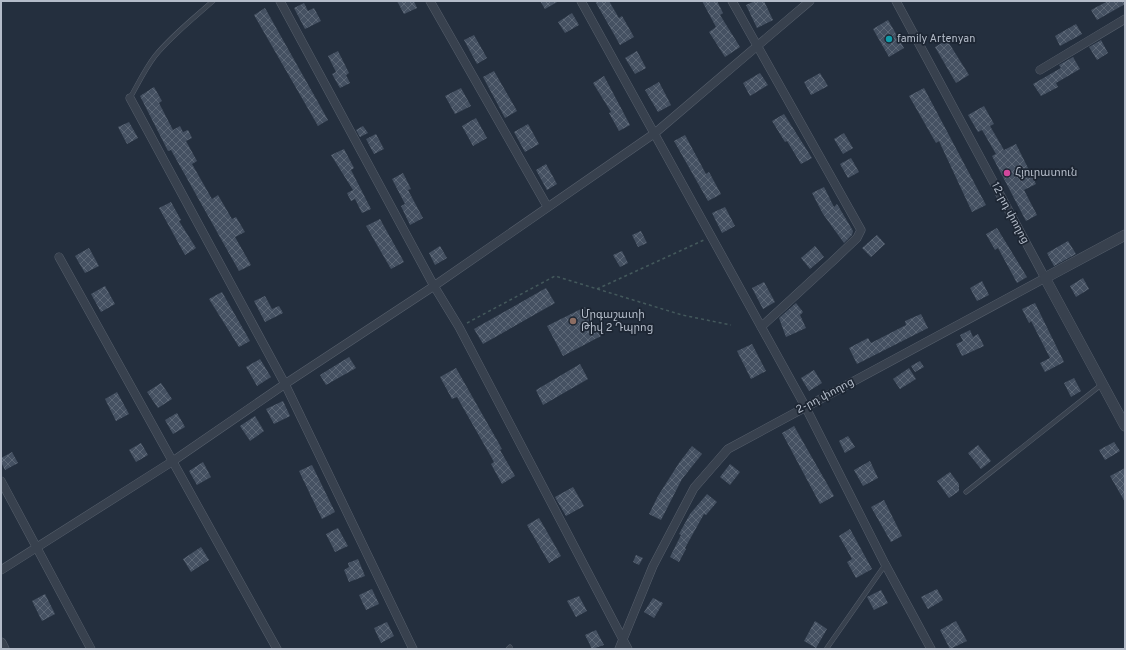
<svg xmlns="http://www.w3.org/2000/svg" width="1126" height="650" viewBox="0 0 1126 650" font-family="Overpass,'Noto Sans Armenian',sans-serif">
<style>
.building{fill:url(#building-cross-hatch)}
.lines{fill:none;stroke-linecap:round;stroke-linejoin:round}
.service-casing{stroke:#565f6c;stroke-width:5}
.minor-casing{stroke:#565f6c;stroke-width:9}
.tertiary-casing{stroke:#565f6c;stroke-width:11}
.path{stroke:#44595c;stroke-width:1.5;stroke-dasharray:3 3;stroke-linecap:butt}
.service{stroke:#38414e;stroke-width:4}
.minor{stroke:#38414e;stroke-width:8}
.tertiary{stroke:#38414e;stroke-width:10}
.culture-dot{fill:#0f9aa8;stroke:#1d2633;stroke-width:1.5}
.hotel-dot{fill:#d1479c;stroke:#1d2633;stroke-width:1.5}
.education-dot{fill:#8d6e63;stroke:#1d2633;stroke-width:1.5}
.labels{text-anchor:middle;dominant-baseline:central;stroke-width:3.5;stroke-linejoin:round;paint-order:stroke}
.poi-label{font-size:11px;fill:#b4bcc9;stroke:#1d2633;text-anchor:start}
.street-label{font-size:11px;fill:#b4bcc9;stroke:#1d2633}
</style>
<defs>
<pattern id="building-cross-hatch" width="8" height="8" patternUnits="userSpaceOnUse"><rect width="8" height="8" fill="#455162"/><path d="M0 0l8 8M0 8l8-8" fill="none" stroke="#5d6877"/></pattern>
</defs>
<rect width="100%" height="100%" fill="#242f3e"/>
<path class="building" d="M397 1H414L417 8 404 14Z
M540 1H559L545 9Z
M595 1H609L619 18 622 16 634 37 620 45Z
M702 1H717L723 13 720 15 740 47 725 57 709 32 716 27Z
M755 1H764L773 20 757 28 746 5Z
M1108 1H1125V4L1097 20 1091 10Z
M304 3 308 11 314 8 321 21 305 29 294 8Z
M265 8 328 120 318 126 254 15Z
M572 13 579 25 565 33 558 22Z
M888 20 904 48 889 57 873 29Z
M1076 24 1082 34 1060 46 1055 36Z
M474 35 487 58 477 64 464 40Z
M947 40 969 75 956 83 935 47Z
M1101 40 1108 53 1097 60 1089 47Z
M338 51 349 73 346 75 350 83 340 88 332 74 336 72 328 56Z
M637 51 646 68 635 74 625 58Z
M1073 57 1080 69 1056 83 1058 87 1041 96 1033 84 1061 68 1059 65Z
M494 71 517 111 505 118 483 77Z
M760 73 768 85 750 96 743 83Z
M820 73 828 86 811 95 804 82Z
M604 76 630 125 619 131 609 113 611 112 593 83Z
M659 82 671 105 658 112 645 90Z
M154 87 162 101 159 103 173 130 180 126 183 132 188 130 192 138 186 141 197 161 192 164 212 199 218 195 232 219 236 217 245 232 235 237 251 265 239 271 171 150 168 151 140 96Z
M461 88 471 106 455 114 445 96Z
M924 88 986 205 972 212 939 141 936 143 909 96Z
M984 106 994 124 990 126 1004 150 1016 144 1036 184 1024 190 1037 215 1026 221 992 156 996 154 982 130 978 132 968 115Z
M784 114 812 158 801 164 787 141 785 142 772 121Z
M476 118 487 138 473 146 462 126Z
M129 122 138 138 127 144 118 127Z
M528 124 539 144 525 152 514 132Z
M363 126 368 133 360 137 356 130Z
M844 133 853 148 843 154 834 139Z
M376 134 384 149 374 154 366 139Z
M685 135 706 174 709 172 721 194 708 201 674 141Z
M344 149 354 168 351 170 371 209 362 213 355 199 351 201 347 193 353 190 331 155Z
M851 158 859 172 848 178 840 164Z
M546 164 557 184 547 190 536 170Z
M403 173 411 189 408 190 423 218 410 225 401 206 405 204 392 179Z
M824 187 834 207 837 204 853 231 852 235 844 243 823 214 812 193Z
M171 202 181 220 179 221 196 248 185 255 159 208Z
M725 207 735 226 722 233 712 213Z
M380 219 404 262 391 269 366 226Z
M997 228 1027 277 1017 283 998 248 995 250 986 234Z
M641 231 647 243 638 247 632 235Z
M877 235 885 244 871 257 862 248Z
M1068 241 1076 254 1054 266 1047 253Z
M440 246 447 258 435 265 429 253Z
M815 246 824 257 810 269 801 258Z
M89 248 99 266 85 273 75 256Z
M622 251 628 263 620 267 613 255Z
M1083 278 1089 289 1076 297 1070 286Z
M982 281 989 295 977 301 970 288Z
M764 282 775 302 763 309 752 288Z
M105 286 115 304 101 312 91 294Z
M546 288 555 303 483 344 474 329Z
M222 292 250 341 239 347 209 299Z
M265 296 272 309 279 306 283 313 265 322 254 301Z
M796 303 803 312 800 315 806 328 786 337 779 318Z
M1035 303 1064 362 1045 372 1040 363 1050 358 1031 321 1029 323 1022 309Z
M585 307 601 336 563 356 547 326Z
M921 314 928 328 857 364 849 348 868 338 871 343 906 325 905 321Z
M970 330 973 337 978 334 984 346 962 356 956 344 963 341 960 335Z
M752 344 766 371 751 379 737 351Z
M349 357 356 368 326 385 320 375Z
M260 359 271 377 257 386 246 367Z
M920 361 924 367 915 372 911 366Z
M580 364 588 379 543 405 536 390Z
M456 368 502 449 500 450 515 476 502 484 491 464 494 462 457 397 452 399 440 377Z
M909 368 916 379 900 389 893 379Z
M814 370 822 383 809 391 801 378Z
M1074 378 1081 391 1071 397 1064 383Z
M161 383 172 399 158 408 147 392Z
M117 392 129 414 116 421 105 399Z
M283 401 290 416 274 424 266 409Z
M177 413 185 427 173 434 165 420Z
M255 416 264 431 250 441 240 426Z
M794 426 834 496 820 504 782 433Z
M848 436 855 447 845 453 839 441Z
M1114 442 1120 451 1105 460 1099 450Z
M141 443 148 455 136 462 129 450Z
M978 445 991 461 981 469 968 453Z
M692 446 702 454 682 479 661 520 649 514 658 496 679 463Z
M12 452 18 463 5 470 1 462V458Z
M870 461 878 478 863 486 854 470Z
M203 462 211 477 197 485 189 471Z
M730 464 740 472 730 485 720 477Z
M312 465 335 512 322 519 299 471Z
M1125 468V502L1110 476Z
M950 472 959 484V491L949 498 937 481Z
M573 487 584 506 566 516 555 497Z
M707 494 717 502 706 515 704 514 685 548 686 549 679 562 670 557 681 535 679 534 690 514Z
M884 500 902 536 891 542 871 507Z
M539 518 561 556 549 563 527 525Z
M338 528 348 546 335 552 326 534Z
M850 529 872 569 856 578 847 562 852 559 839 536Z
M201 547 209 560 191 572 183 559Z
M636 555 643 558 639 565 633 562Z
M358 559 365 576 349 582 344 570 349 567 348 563Z
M372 589 379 604 366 610 359 595Z
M937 589 943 600 928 609 921 597Z
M881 590 888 603 874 610 867 597Z
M45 594 55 614 42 621 32 601Z
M579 596 587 611 576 617 567 601Z
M653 598 663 603 654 618 644 612Z
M815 621 827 629 816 648 804 641Z
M956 621 967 641 950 649 940 630Z
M387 622 394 636 381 643 374 628Z
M596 630 604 645 592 649 585 635Z"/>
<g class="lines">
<g class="service-casing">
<path id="service" d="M130 98C138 84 145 69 155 56 172 35 194 18 213 1
M966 492 1101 385
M827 648 885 565
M508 649 510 647"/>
</g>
<g class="minor-casing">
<path id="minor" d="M280 1 434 286 459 327 628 649
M430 1 547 206
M581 1 805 406 885 564 931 649
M732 1 861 230 857 238 835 259 761 327
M1040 70 1125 19
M130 98 285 384 413 649
M59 257 277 649
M1 481 91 649
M1 570 173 461 285 384 434 286 655 133 810 1
M619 649 653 566 694 488 728 449 1045 278 896 1"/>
</g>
<g class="tertiary-casing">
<path id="tertiary" d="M1125 235 1045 278 1125 426
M1 643 4 649"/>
</g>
<path class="path" d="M597 289 704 240
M467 323 555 276 682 315 731 325"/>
<use href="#service" class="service"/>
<use href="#minor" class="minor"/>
<use href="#tertiary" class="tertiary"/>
</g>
<circle class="culture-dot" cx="889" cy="39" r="4"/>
<circle class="hotel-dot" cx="1007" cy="173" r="4"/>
<circle class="education-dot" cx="573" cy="321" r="4"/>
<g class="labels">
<g class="poi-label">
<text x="897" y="39">family Artenyan</text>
<text x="1015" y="173">Հյուրատուն</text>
<text x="581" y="315">Մրգաշատի<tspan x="581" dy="13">Թիվ 2 Դպրոց</tspan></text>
</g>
<g class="street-label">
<text transform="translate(1010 213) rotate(62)">12-րդ փողոց</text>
<text transform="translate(825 396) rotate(-28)">2-րդ փողոց</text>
</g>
</g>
<rect width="1126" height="650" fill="none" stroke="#b4bcc9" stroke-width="4"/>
</svg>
